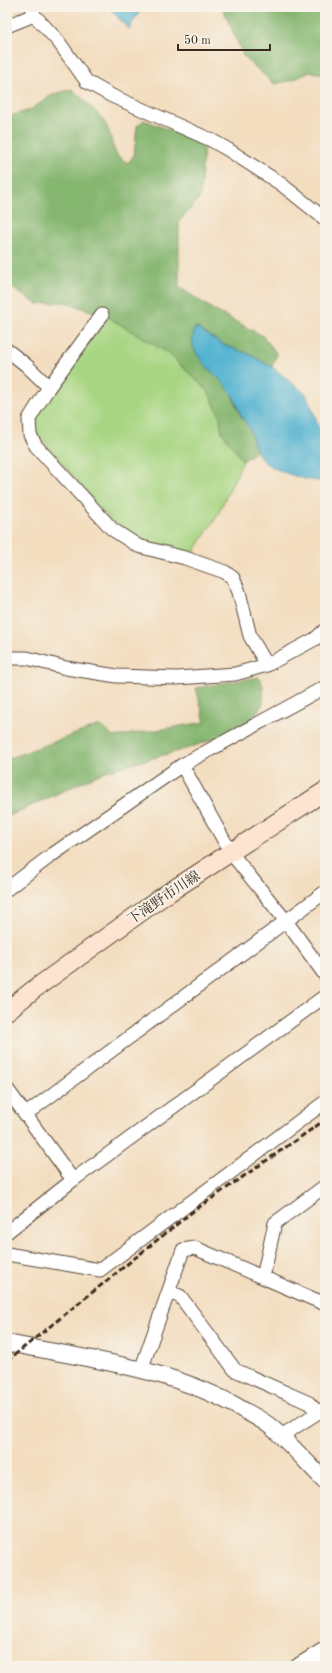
<svg xmlns="http://www.w3.org/2000/svg" width="332" height="1673" viewBox="0 0 332 1673" font-family="'Old Standard TT','Noto Serif JP',serif">
<style>
.green{fill:#a7d582;stroke:#718050}
.forest{fill:#85b670;stroke:#607047}
.water{fill:#51b2d0;stroke:#466e77}
.lines{fill:none;stroke-linecap:round;stroke-linejoin:round}
.minor-casing{stroke:#574536;stroke-width:15}
.tertiary-casing{stroke:#574536;stroke-width:18}
.secondary-casing{stroke:#574536;stroke-width:20}
.minor{stroke:#fff;stroke-width:13}
.tertiary{stroke:#fff;stroke-width:16}
.secondary{stroke:#fde4d1;stroke-width:18}
.rail{stroke:#3b2a1e;stroke-width:3;stroke-dasharray:6 3;stroke-linecap:butt}
.labels{text-anchor:middle;dominant-baseline:central;stroke-width:4;stroke-linejoin:round;paint-order:stroke}
.street-label{font-size:14px;fill:#3b2a1e;stroke:#f7f3e8}
</style>
<rect width="100%" height="100%" fill="#f7f3e8"/>
<filter id="ink" filterUnits="userSpaceOnUse"><feTurbulence type="fractalNoise" baseFrequency=".025" numOctaves="2"/><feDisplacementMap in="SourceGraphic" scale="8" xChannelSelector="R" yChannelSelector="G"/><feConvolveMatrix kernelMatrix="1 2 1 2 8 2 1 2 1" color-interpolation-filters="sRGB"/></filter>
<filter id="wash" filterUnits="userSpaceOnUse"><feTurbulence type="fractalNoise" baseFrequency=".012" numOctaves="4" result="noise"/><feDisplacementMap in="SourceGraphic" scale="16" xChannelSelector="R" yChannelSelector="G"/><feGaussianBlur stdDeviation="0.9" result="paint"/><feColorMatrix in="noise" values="0 0 0 0 0 0 0 0 0 0 0 0 0 0 0 0 0 1.4 0 .05"/><feComposite in="paint" operator="in"/></filter>
<g filter="url(#wash)">
<rect width="100%" height="100%" fill="#f3ddbf"/>
<path class="green" d="M108 317 168 353 208 391 220 416 222 432 243 461 217 516 192 555 149 543 111 521 33 430 32 421Z"/>
<path class="forest" d="M222 7H325V74L310 72 293 80 274 84 244 57Z
M72 89C82 98 98 113 105 123 115 139 108 153 128 163L134 155 137 126 144 120 204 144 200 197 179 222V287L214 310 263 336 277 354 272 367 249 354 224 345 196 327 222 380 229 388 241 416 250 428 256 451 243 461 222 432 220 416 208 391 168 353 108 317 65 302 37 304 7 285V117L30 110 52 95Z
M259 677 263 686V704L251 720 235 731 189 748 106 771 7 817V759L100 725 114 737 205 722 196 688Z"/>
<path class="water" d="M108 7H142L129 29Z
M195 327 224 345 249 354 272 367 306 394 315 415 325 450V481C311 483 279 472 267 464 255 455 254 442 250 430 248 425 244 421 242 417 239 412 238 405 235 400 226 380 205 370 195 351 191 343 193 335 195 327Z"/>
</g>
<g filter="url(#ink)">
<g class="lines">
<g class="minor-casing">
<path id="minor" d="M32 7 34 15 58 41 87 82 112 96 211 140 227 149 281 184 325 219
M7 26 34 15
M7 350 26 365 49 387 29 419 30 435 36 446 112 529 138 546 185 558 225 572 233 578 239 592 250 636 267 665
M49 387 102 315
M7 658H27L66 668 117 676 177 678 235 674 267 665 315 639 325 630
M182 765 231 853 286 921 325 975
M7 889 49 857 182 765 325 687
M7 1089 73 1180
M26 1114 325 892
M7 1232 73 1180 325 996
M7 1254 100 1270 325 1102
M263 1277 275 1223 325 1186
M169 1292 180 1296 235 1370 309 1403 318 1413
M141 1370 183 1250 195 1248 325 1304
M281 1436 325 1408"/>
</g>
<g class="tertiary-casing">
<path id="tertiary" d="M7 1343C87 1359 174 1368 245 1411 254 1416 264 1421 271 1427 290 1443 307 1463 325 1481
M299 1666 325 1650"/>
</g>
<g class="secondary-casing">
<path id="secondary" d="M7 1011 33 990 162 897 325 791"/>
</g>
<use href="#minor" class="minor"/>
<use href="#tertiary" class="tertiary"/>
<use href="#secondary" class="secondary"/>
<path class="rail" d="M7 1361 192 1212 325 1120"/>
</g>
</g>
<g class="labels">
<g class="street-label">
<text transform="translate(164 898) rotate(-34)">下滝野市川線</text>
</g>
</g>
<rect width="332" height="1673" fill="none" stroke="#f7f3e8" stroke-width="24"/>
<path d="M178 44v6h92v-6" fill="none" stroke="#3b2a1e" stroke-width="2"/>
<text x="184" y="44" font-size="12" fill="#3b2a1e" stroke="#f7f3e8" stroke-width="3" paint-order="stroke">50 m</text>
</svg>
